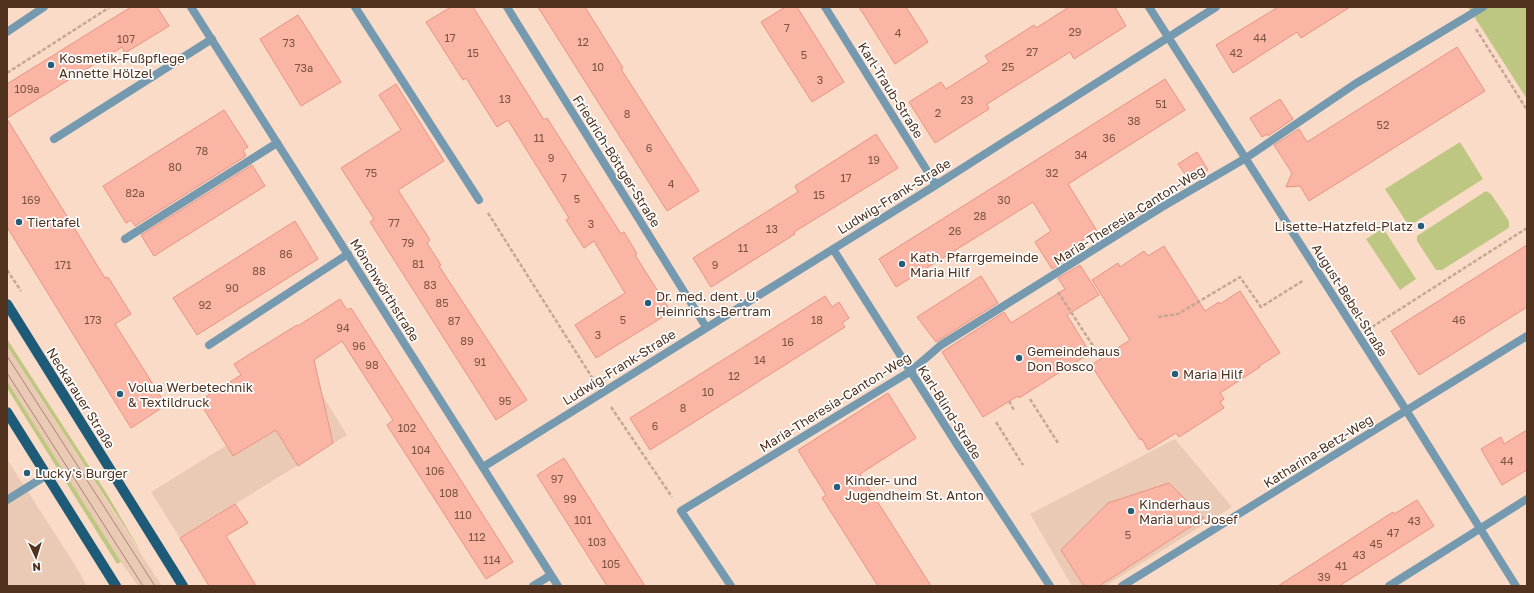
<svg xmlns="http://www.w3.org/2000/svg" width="1534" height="593" viewBox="0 0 1534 593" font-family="'Golos Text',sans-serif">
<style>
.built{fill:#ebcab5}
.green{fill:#bec782}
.building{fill:#fbb5a4;stroke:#e99480}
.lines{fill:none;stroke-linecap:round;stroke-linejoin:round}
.path{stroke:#c5a793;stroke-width:2.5;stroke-dasharray:4 2;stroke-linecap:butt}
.service{stroke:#759ab0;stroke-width:8}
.minor{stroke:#759ab0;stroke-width:8}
.primary{stroke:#1e5b79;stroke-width:10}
.tram{stroke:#a58673;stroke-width:1}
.poi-dot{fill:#285d79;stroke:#fff;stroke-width:1.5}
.labels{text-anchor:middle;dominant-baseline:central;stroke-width:3.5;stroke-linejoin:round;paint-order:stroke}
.number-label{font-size:11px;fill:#7b5340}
.poi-label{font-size:13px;fill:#50321e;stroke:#fff;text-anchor:start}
.street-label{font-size:13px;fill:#50321e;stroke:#fff}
</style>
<rect width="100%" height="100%" fill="#fadbc8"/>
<path class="built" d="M297 325 311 346 321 393 347 435 180 538 151 492 264 422 258 403 234 364Z
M7 346 126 531 162 586H138L121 562 7 381Z
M1175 439 1232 507 1105 586H1072L1030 514Z
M7 459 75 565 87 586H7Z"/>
<path class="green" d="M1468 7H1527V99Z
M1460 142 1483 179 1409 226 1385 189Z
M1486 191 1491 194 1509 221V227L1507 229 1442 270H1436L1417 241V236Z
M1383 228 1416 279 1400 290 1366 239Z
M7 339 107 494 142 554 7 346Z
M7 381 121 562 117 564 7 388Z"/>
<path class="building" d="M131 7H157L169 26 125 53 122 47 7 118V84Z
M451 7H473L544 120 547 118 621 234 624 232 637 254 635 255 671 312 596 358 575 325 625 293 594 241 584 248 566 220 569 218 508 120 497 127 466 78 463 80 426 22Z
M538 7H585L623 68 621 69 699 191 667 211Z
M785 7H797L844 82 812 102 761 22Z
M859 7H906L928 42 895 64Z
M1069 7H1115L1126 26 1074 59 1070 52 987 104 989 109 935 143 909 102 941 82 946 89 989 62 985 56 1034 25 1036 28Z
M1278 7H1350L1301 38 1297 32 1233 73 1216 45Z
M298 15 341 82 301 106 260 39Z
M1457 47 1485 91 1309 201 1300 186 1286 187 1292 173 1274 145 1299 129 1307 142Z
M1165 79 1185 110 1068 184 1097 231 1070 248 1074 255 1052 269 1035 242 1051 231 1033 202 896 287 879 259Z
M396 84 444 161 398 190 430 240 427 243 441 265 439 266 527 400 496 420 370 222 374 219 341 168 401 130 379 95Z
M1280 99 1293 119 1268 136 1267 134 1262 137 1250 118Z
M224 110 248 147 243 150 246 156 135 226 131 220 126 223 103 186Z
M7 119 105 278 108 277 131 314 115 324 166 405 131 428 7 227Z
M876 134 898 168 794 232 795 234 711 287 693 258 798 192 795 186Z
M1197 152 1208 170 1190 181 1178 164Z
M252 165 265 186 154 256 141 235Z
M295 221 318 259 197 335 173 298Z
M1527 245V307L1419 375 1391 331Z
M1164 246 1205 311 1219 302 1220 304 1240 291 1280 353 1259 366 1260 367 1220 393 1224 399 1220 402 1224 408 1179 437 1176 433 1148 450 1142 439 1140 440 1091 365 1130 340 1092 280 1118 263 1120 267 1144 251 1148 256Z
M1080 265 1099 295 1067 315 1090 353 1019 398 1018 396 983 417 942 352 1004 312 1011 323 1065 289 1058 278Z
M981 276 998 303 936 342 917 317Z
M825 296 832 307 839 302 849 318 842 323 845 327 650 450 630 418Z
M340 299 347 310 351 308 513 562 486 579 387 425 393 420 342 341 314 360 333 443 298 466 276 430 233 456 199 401 241 375 234 364 297 325 298 326Z
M888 393 916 438 860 474 931 586H878L822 498 826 495 798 450Z
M1527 430V470L1502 485 1481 449 1501 437 1504 444Z
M564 458 588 496 645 586H607L537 475Z
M1169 483 1204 518 1099 586H1084L1061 550 1108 503Z
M1417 500 1434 526 1339 586H1278L1393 512 1394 514Z
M235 504 248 523 226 536 256 586H209L180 538Z"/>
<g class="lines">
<path class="path" d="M1476 29 1527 110
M7 73 110 7
M488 213 593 379
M7 270 21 291
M1058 292 1099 355
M1158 317 1178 314 1240 277 1261 307 1304 280
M1372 327 1527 228
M1030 399 1058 443
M1009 401 1014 410
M611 407 672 497
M996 422 1023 465"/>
<path class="service" d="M355 7 479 200
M54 139 212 39
M125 239 277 143
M209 345 348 254
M7 500 47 475
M731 586 681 511 911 371 941 345 1162 207 1246 158 1355 84 1483 7
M1122 586 1527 336"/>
<path class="minor" d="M191 7 558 586
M507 7 706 327
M825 7 936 185
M1149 7 1406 410 1516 586
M7 32 44 7
M833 249 958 446 1050 586
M483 467 936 185 1216 7
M533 586 551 575
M1389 586 1527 499"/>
<path class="primary" d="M7 304 183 586
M7 412 116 586"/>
<path class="tram" d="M7 356 155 586
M7 373 143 586"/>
</g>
<g class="poi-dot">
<circle cx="51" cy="65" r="4"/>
<circle cx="19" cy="222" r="4"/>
<circle cx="1421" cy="226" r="4"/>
<circle cx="902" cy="264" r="4"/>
<circle cx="648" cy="303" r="4"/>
<circle cx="1019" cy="358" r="4"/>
<circle cx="1175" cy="374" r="4"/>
<circle cx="120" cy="394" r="4"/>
<circle cx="27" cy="473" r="4"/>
<circle cx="837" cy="487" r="4"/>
<circle cx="1131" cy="511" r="4"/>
</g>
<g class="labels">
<g class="number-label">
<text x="787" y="27">7</text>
<text x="1075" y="31">29</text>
<text x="898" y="32">4</text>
<text x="450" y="37">17</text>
<text x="1260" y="37">44</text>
<text x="126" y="38">107</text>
<text x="583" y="41">12</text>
<text x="289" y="42">73</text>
<text x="1032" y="51">27</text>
<text x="473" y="52">15</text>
<text x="1236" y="52">42</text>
<text x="804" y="54">5</text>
<text x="598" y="66">10</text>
<text x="1008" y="66">25</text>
<text x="304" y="67">73a</text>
<text x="820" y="79">3</text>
<text x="27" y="88">109a</text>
<text x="505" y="98">13</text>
<text x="967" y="99">23</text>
<text x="1161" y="103">51</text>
<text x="938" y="112">2</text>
<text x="627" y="113">8</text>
<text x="1134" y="120">38</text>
<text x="1383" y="124">52</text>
<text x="539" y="137">11</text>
<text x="1109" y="137">36</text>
<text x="649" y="147">6</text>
<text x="202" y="150">78</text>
<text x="1081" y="154">34</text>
<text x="551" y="157">9</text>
<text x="874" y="159">19</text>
<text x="175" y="166">80</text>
<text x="371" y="172">75</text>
<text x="1052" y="172">32</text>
<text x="564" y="177">7</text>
<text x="846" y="177">17</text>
<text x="671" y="183">4</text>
<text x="135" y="192">82a</text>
<text x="819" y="194">15</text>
<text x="577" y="198">5</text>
<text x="31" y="199">169</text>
<text x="1004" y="199">30</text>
<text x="980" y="215">28</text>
<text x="394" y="222">77</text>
<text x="591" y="223">3</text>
<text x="772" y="228">13</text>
<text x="955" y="230">26</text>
<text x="408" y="242">79</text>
<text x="743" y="247">11</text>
<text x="286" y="253">86</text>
<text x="418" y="263">81</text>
<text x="63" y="264">171</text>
<text x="715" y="264">9</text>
<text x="259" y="270">88</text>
<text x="430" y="284">83</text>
<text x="232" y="287">90</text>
<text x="442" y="302">85</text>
<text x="205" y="304">92</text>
<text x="93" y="319">173</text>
<text x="623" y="319">5</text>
<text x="817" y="319">18</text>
<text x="1459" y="319">46</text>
<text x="454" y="320">87</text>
<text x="343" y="327">94</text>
<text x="598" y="334">3</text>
<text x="467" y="340">89</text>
<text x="788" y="341">16</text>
<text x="359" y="345">96</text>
<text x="760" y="359">14</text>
<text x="480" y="361">91</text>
<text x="372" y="364">98</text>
<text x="734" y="375">12</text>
<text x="708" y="391">10</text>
<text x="505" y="400">95</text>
<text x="683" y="407">8</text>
<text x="655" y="425">6</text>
<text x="407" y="427">102</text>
<text x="421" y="449">104</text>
<text x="1507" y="460">44</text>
<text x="435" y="470">106</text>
<text x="557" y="478">97</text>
<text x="449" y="492">108</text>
<text x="570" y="498">99</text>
<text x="463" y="514">110</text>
<text x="583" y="519">101</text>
<text x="1414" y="520">43</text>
<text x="1393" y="532">47</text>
<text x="1128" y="534">5</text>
<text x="477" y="536">112</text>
<text x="597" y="541">103</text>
<text x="1376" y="543">45</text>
<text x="1359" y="554">43</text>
<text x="492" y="559">114</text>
<text x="611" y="563">105</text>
<text x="1341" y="565">41</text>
<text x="1324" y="576">39</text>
</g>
<g class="poi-label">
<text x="59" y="58">Kosmetik-Fußpflege<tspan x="59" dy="15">Annette Hölzel</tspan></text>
<text x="27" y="222">Tiertafel</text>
<text x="1413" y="226" text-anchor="end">Lisette-Hatzfeld-Platz</text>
<text x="910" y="257">Kath. Pfarrgemeinde<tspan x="910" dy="15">Maria Hilf</tspan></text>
<text x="656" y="296">Dr. med. dent. U.<tspan x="656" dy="15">Heinrichs-Bertram</tspan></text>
<text x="1027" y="351">Gemeindehaus<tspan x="1027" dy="15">Don Bosco</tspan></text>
<text x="1183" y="374">Maria Hilf</text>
<text x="128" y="387">Volua Werbetechnik<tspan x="128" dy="15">&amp; Textildruck</tspan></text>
<text x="35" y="473">Lucky's Burger</text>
<text x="845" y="480">Kinder- und<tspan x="845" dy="15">Jugendheim St. Anton</tspan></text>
<text x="1139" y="504">Kinderhaus<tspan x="1139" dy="15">Maria und Josef</tspan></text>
</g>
<g class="street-label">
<text transform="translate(891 90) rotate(58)">Karl-Traub-Straße</text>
<text transform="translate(617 161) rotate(58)">Friedrich-Böttger-Straße</text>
<text transform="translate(894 196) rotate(-32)">Ludwig-Frank-Straße</text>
<text transform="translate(1129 215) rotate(-32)">Maria-Theresia-Canton-Weg</text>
<text transform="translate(385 290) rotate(58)">Mönchwörthstraße</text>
<text transform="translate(1350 300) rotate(58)">August-Bebel-Straße</text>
<text transform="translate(619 367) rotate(-32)">Ludwig-Frank-Straße</text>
<text transform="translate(81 398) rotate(58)">Neckarauer Straße</text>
<text transform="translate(835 402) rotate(-32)">Maria-Theresia-Canton-Weg</text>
<text transform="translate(950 412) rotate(58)">Karl-Blind-Straße</text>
<text transform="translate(1318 451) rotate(-32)">Katharina-Betz-Weg</text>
</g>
</g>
<rect width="1534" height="593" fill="none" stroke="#50321e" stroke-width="16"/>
<g transform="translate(36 557) rotate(176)" stroke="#ffffff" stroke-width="3" paint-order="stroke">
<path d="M0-3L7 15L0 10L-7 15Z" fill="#50321e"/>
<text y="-6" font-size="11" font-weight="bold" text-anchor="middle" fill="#50321e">N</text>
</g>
</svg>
